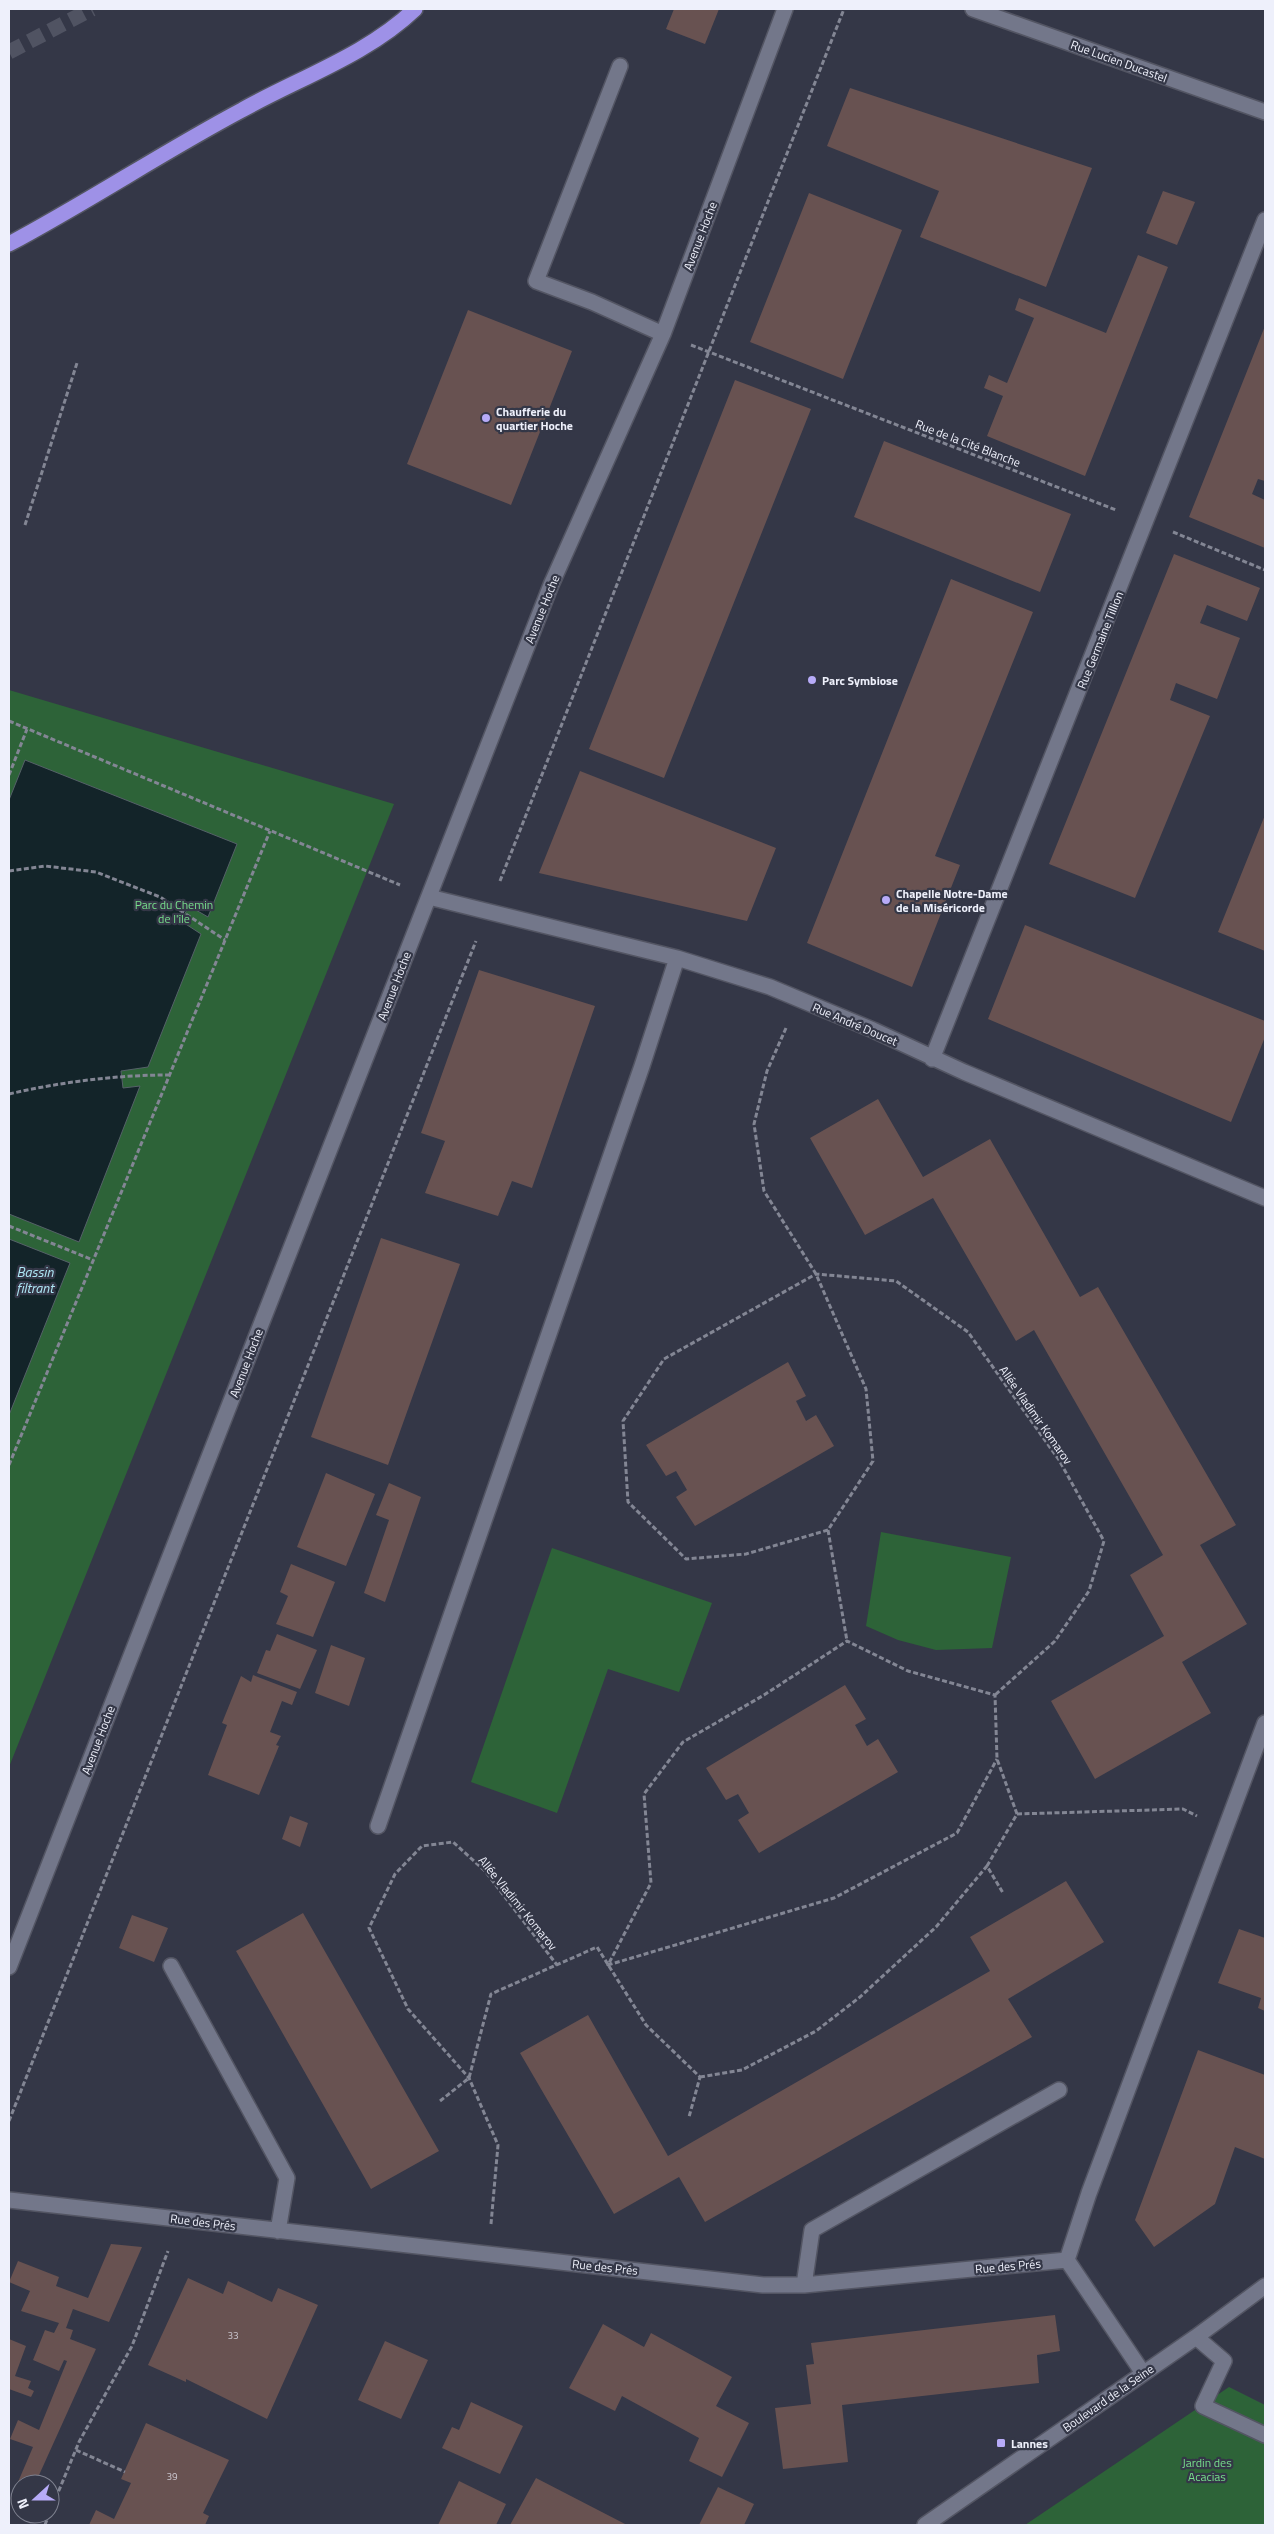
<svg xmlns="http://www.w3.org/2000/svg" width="1274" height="2534" viewBox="0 0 1274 2534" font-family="'Titillium Web',sans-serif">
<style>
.green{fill:#2d6338}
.water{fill:#132429;stroke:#556168}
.building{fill:#685251}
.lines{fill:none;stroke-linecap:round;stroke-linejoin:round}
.highway-tunnel{stroke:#505362;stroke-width:15;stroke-dasharray:15 8;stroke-linecap:butt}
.minor-casing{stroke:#535563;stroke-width:18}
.highway-casing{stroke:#535563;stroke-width:18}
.path{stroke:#838694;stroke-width:3;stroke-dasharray:5 2.5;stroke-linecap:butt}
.minor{stroke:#73778a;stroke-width:15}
.highway{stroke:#9e91e7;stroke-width:15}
.poi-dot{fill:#b7abf8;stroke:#343747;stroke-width:2}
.labels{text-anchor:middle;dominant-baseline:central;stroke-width:4.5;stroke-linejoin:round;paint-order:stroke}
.number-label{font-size:10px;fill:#ccc8d0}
.street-label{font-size:12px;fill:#eef0fb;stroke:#343747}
.poi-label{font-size:12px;font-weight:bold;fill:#eef0fb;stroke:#343747;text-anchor:start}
.park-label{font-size:12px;fill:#77df8c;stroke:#343747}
.water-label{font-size:14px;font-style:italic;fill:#aee7f5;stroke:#343747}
</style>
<rect width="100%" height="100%" fill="#343747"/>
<path class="green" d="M9 690 394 804 9 1767Z
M881 1532 1011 1557 992 1648 936 1650 898 1640 866 1626Z
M552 1548 712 1603 679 1692 608 1669 557 1813 471 1782Z
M1229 2387 1265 2405V2525H1025Z"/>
<path class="water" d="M25 760 237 844 208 917 189 906 181 921 201 934 148 1067 121 1071 123 1088 140 1086 79 1242 9 1214V800Z
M9 1239 70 1263 9 1415Z"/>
<path class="building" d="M674 9H719L705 44 666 29Z
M850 88 1092 168 1046 287 920 237 939 191 827 146Z
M1163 191 1195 202 1177 245 1146 233Z
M809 193 902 230 843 379 750 342Z
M1138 255 1168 267 1085 476 987 436 1003 396 984 388 989 375 1007 383 1034 318 1015 310 1019 298 1106 333Z
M468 310 572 351 511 505 407 464Z
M1265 326V481L1258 479 1252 494 1265 500V548L1189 517Z
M735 380 811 409 664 778 589 749Z
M884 441 1071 514 1040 592 854 517Z
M1174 554 1260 588 1247 621 1207 605 1200 623 1240 638 1217 699 1176 683 1170 700 1210 716 1135 898 1049 864Z
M951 579 1033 612 935 856 960 865 912 987 807 943Z
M580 771 776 848 747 921 539 873Z
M1265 815V951L1218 932Z
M1025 925 1265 1021V1037L1231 1122 988 1019Z
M479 970 595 1006 532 1188 512 1181 498 1216 425 1193 445 1141 421 1133Z
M878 1099 923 1177 990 1139 1080 1297 1098 1287 1236 1525 1200 1545 1247 1624 1182 1662 1211 1713 1095 1779 1051 1701 1164 1636 1130 1575 1163 1555 1034 1330 1016 1341 933 1198 865 1235 810 1138Z
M381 1238 460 1264 388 1465 311 1437Z
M788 1362 806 1396 796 1401 806 1421 816 1415 834 1446 695 1526 676 1497 687 1490 676 1471 666 1476 646 1445Z
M326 1473 375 1494 346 1566 297 1547Z
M389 1483 421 1497 385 1602 364 1593 389 1520 376 1515Z
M291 1564 335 1582 313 1637 276 1624 288 1596 280 1592Z
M277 1634 317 1650 300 1689 257 1673 266 1650 270 1651Z
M331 1645 365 1658 349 1706 315 1693Z
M253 1675 297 1692 292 1705 282 1701 270 1732 281 1736 276 1745 279 1746 259 1795 208 1775 227 1725 222 1723 241 1676 251 1682Z
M845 1685 866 1719 855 1725 867 1746 878 1739 898 1772 759 1853 738 1820 749 1813 738 1794 726 1800 706 1768Z
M290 1816 308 1823 300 1847 282 1839Z
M1066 1881 1104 1942 1008 1999 1032 2037 705 2222 679 2177 614 2214 520 2053 588 2015 668 2156 990 1971 970 1937Z
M303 1913 439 2151 371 2189 236 1951Z
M132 1915 168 1928 154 1962 119 1948Z
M1239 1929 1265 1938V2011L1258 2008 1261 1998 1218 1983Z
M1198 2050 1265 2075V2159L1235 2147 1215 2204 1154 2247 1135 2220Z
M111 2244 142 2247 109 2322 73 2309 66 2328 73 2330 70 2339 96 2349 35 2484H23L18 2482 33 2447 10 2439 18 2420 39 2430 67 2361 64 2360 59 2371 33 2360 45 2330 54 2333 59 2323 21 2311 30 2291 9 2282 18 2261 59 2277 56 2286 88 2298Z
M188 2278 223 2294 228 2281 272 2302 278 2288 318 2305 267 2419 186 2379V2382L148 2365Z
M1055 2315 1060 2351 1037 2355 1039 2383 842 2405 848 2462 783 2469 775 2408 811 2404 806 2365 814 2364 811 2343Z
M603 2324 644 2347 651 2333 732 2377 716 2406 749 2423 722 2477 689 2461 699 2438 622 2396 615 2411 569 2388Z
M9 2339 26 2346 15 2376 31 2381 28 2388 34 2391 31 2397 9 2389Z
M385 2341 428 2360 401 2419 358 2400Z
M471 2402 523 2426 500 2474 442 2448 452 2427 459 2430Z
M146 2423 229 2460 203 2513 209 2516 205 2525H89L96 2510 114 2519 131 2483 121 2479Z
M536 2478 627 2525H510Z
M459 2481 506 2504 496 2525H438Z
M718 2487 754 2504 744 2525H699Z"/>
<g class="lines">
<path class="highway-tunnel" d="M9 52 92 9"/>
<g class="minor-casing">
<path id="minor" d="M973 9 1265 112
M620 66 536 281 592 302 663 334
M429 897 677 958 770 987 873 1030 964 1072 1265 1198
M932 1059 1265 220
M378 1826 642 1066 677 958
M171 1966 287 2178 278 2231
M9 1967 551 585 663 334 785 9
M9 2200 763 2285H804L1067 2260
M1067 2260 1089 2193 1265 1723
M1067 2260 1143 2373
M804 2285 812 2230 1059 2090
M1196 2337 1224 2361 1203 2406 1265 2435
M925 2525 1196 2337 1265 2286"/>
</g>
<g class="highway-casing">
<path id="highway" d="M9 244C88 202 163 152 242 110 299 78 367 55 415 9"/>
</g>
<path class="path" d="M691 345 1116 510
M25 525 77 363
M1173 532 1265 570
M9 721 400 885
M9 775 27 729
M9 871 45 866 96 872 160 897 225 940
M500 881 844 9
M786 1028 767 1071 754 1124 764 1191 816 1274 866 1389 873 1461 828 1530 847 1641
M9 1094C61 1082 116 1075 169 1075
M9 1226 93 1260
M9 1465 270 831
M828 1530 746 1554 686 1559 628 1502 623 1421 664 1359 816 1274 896 1281 968 1332 1059 1460 1104 1541 1089 1591 1055 1641 995 1695
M1017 1814 1183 1809 1197 1816
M987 1866 1017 1814 997 1759 995 1695 908 1671 847 1641 764 1695 683 1742 644 1794 651 1883 608 1965 834 1898 957 1833 997 1759
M700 2077 742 2070 816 2031 860 1997 936 1927 987 1866 1003 1893
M440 2101 469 2078 491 1994 597 1947 646 2025 700 2077 689 2117
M9 2121 476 941
M491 2224 498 2145 469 2078 408 2009 369 1928 395 1874 422 1846 453 1842 485 1871 557 1965
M76 2450 125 2472
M50 2512 79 2442 132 2346 168 2251
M45 2525 49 2514"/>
<use href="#minor" class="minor"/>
<use href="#highway" class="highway"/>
</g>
<g class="poi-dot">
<circle cx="486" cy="418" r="5"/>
<circle cx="812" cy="680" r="5"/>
<circle cx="886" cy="900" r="5"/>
<rect x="996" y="2438" width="10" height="10" rx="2.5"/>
</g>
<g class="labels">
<g class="number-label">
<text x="233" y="2335">33</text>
<text x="172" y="2476">39</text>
</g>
<g class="street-label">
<text transform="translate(1119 61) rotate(20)">Rue Lucien Ducastel</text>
<text transform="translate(700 236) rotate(-69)">Avenue Hoche</text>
<text transform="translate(968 443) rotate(21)">Rue de la Cité Blanche</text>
<text transform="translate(542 609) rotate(-68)">Avenue Hoche</text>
<text transform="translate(1100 640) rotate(-68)">Rue Germaine Tillion</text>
<text transform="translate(394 986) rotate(-69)">Avenue Hoche</text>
<text transform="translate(855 1024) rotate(23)">Rue André Doucet</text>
<text transform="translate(246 1363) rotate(-69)">Avenue Hoche</text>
<text transform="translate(1036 1415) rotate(55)">Allée Vladimir Komarov</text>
<text transform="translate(98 1740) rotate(-69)">Avenue Hoche</text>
<text transform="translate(518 1903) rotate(51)">Allée Vladimir Komarov</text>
<text transform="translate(203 2222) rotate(7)">Rue des Prés</text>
<text transform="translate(1008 2266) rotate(-5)">Rue des Prés</text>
<text transform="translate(605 2267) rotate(6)">Rue des Prés</text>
<text transform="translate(1108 2398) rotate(-35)">Boulevard de la Seine</text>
</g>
<g class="poi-label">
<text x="496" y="411">Chaufferie du<tspan x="496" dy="14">quartier Hoche</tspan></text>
<text x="822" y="680">Parc Symbiose</text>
<text x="896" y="893">Chapelle Notre-Dame<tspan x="896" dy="14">de la Miséricorde</tspan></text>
<text x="1011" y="2443">Lannes</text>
</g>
<g class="park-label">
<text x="174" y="904">Parc du Chemin<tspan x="174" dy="14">de l'île</tspan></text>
<text x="1207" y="2462">Jardin des<tspan x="1207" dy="14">Acacias</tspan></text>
</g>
<g class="water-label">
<text x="35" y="1271">Bassin<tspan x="35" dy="16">filtrant</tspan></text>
</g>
</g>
<rect width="1274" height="2534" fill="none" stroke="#eef0fb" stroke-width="20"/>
<g transform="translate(35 2499) rotate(249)"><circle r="24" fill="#343747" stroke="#7e818f"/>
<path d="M0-4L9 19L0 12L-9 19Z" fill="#b7abf8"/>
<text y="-8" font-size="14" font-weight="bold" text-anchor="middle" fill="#eef0fb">N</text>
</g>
</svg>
